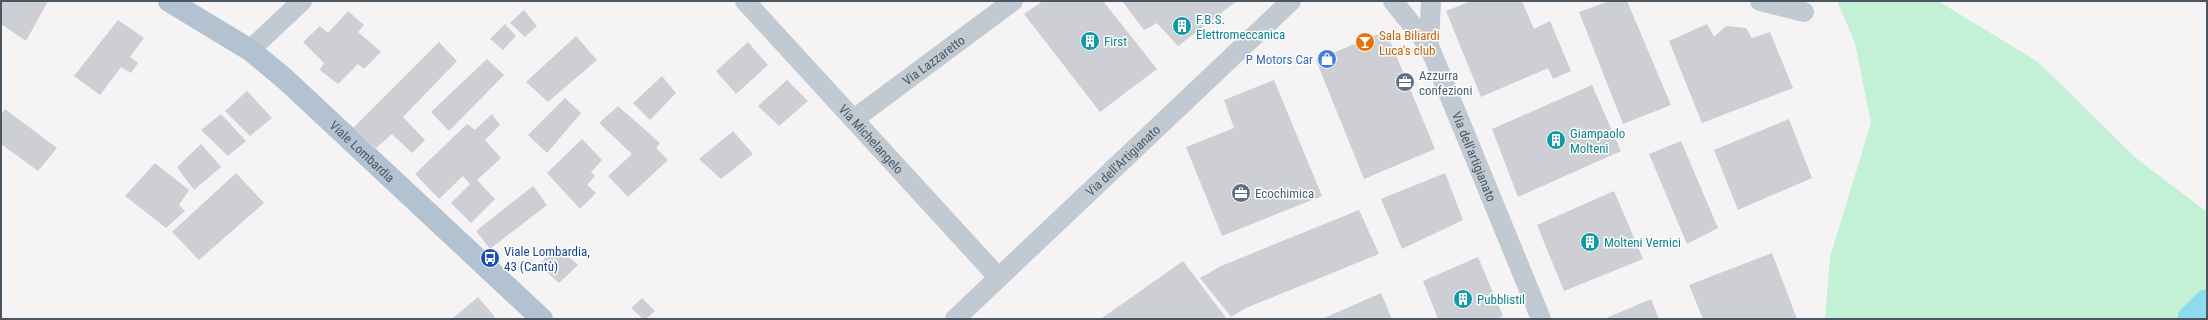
<svg xmlns="http://www.w3.org/2000/svg" width="2208" height="320" viewBox="0 0 2208 320" font-family="'Roboto Condensed',sans-serif">
<style>
.green{fill:#c3f1d5}
.lines{fill:none;stroke-linecap:round;stroke-linejoin:round}
.river{stroke:#90daee;stroke-width:29}
.building{fill:#cdcfd5}
.minor{stroke:#c1cad2;stroke-width:20}
.major{stroke:#b3c2d1;stroke-width:22}
.labels{text-anchor:middle;dominant-baseline:central;stroke-width:3;stroke-linejoin:round;paint-order:stroke}
.culture-label{font-size:13px;fill:#0d838f;stroke:#fff;text-anchor:start}
.food-label{font-size:13px;fill:#c56008;stroke:#fff;text-anchor:start}
.shop-label{font-size:13px;fill:#366cbe;stroke:#fff;text-anchor:end}
.street-label{font-size:13px;fill:#4a5661;stroke:#fff}
.service-label{font-size:13px;fill:#4e5e75;stroke:#fff;text-anchor:start}
.transit-label{font-size:13px;fill:#164399;stroke:#fff;text-anchor:start}
</style>
<rect width="100%" height="100%" fill="#f5f3f3"/>
<path class="green" d="M1837 1H1938L2038 62 2137 159 2207 212V319H1825L1830 257 1871 123 1855 43Z"/>
<g class="lines">
<path class="river" d="M2192 319 2207 304"/>
</g>
<path class="building" d="M1 1H48L26 41 1 24Z
M1043 1H1103L1157 69 1100 112 1024 14Z
M1122 1H1237L1178 46 1157 23 1144 30Z
M1471 1H1522L1534 29 1550 21 1571 71 1553 79 1548 68 1481 97 1446 11Z
M1609 1H1627L1671 105 1623 124 1579 12Z
M524 10 537 26 525 37 510 23Z
M348 11 364 25 358 32 381 52 364 69 358 64 338 84 321 71 320 69 324 63 303 42 320 26 328 33Z
M118 20 144 38 130 57 138 63 131 73 121 67 100 95 74 76Z
M505 24 516 36 503 50 490 39Z
M1707 24 1714 37 1726 26 1746 28 1752 38 1770 32 1793 88 1702 123 1669 41Z
M1386 31 1435 149 1364 179 1316 60Z
M576 36 597 60 548 102 526 82Z
M439 42 457 61 403 117 425 140 412 153 392 134 376 148 353 128Z
M748 42 768 65 736 94 716 71Z
M487 59 504 75 449 131 431 112Z
M662 76 676 93 650 120 633 103Z
M787 80 808 101 779 126 758 106Z
M1274 80 1322 196 1222 236 1186 147 1234 128 1224 100Z
M1592 85 1621 151 1518 197 1492 129Z
M247 91 272 118 250 136 225 111Z
M565 98 581 113 547 153 528 135Z
M618 106 660 143 656 148 668 160 628 197 608 176 632 154 599 123Z
M5 109 57 148 38 171 1 144V115Z
M221 114 246 141 228 156 201 130Z
M492 114 500 125 485 140 501 158 477 180 495 199 471 223 451 203 470 184 463 176 439 199 415 174 467 124 475 130Z
M1789 119 1812 178 1738 210 1714 150Z
M733 131 753 154 721 179 699 159Z
M582 139 602 160 591 172 595 176 587 185 596 193 580 209 547 173Z
M1681 141 1718 228 1687 244 1649 154Z
M201 144 221 167 194 190 177 167Z
M155 163 189 190 179 205 185 211 166 228 125 196Z
M236 173 264 203 199 260 172 232Z
M1445 173 1463 220 1402 249 1381 199Z
M533 186 547 205 490 249 476 231Z
M1614 191 1643 259 1564 291 1537 225Z
M1359 210 1379 254 1246 308 1231 317 1200 278 1221 266Z
M557 246 578 265 559 283 539 265Z
M1772 253 1797 319H1703L1689 285Z
M1478 257 1503 316 1496 319H1438L1423 281Z
M1183 261 1227 319 1102 318Z
M1381 293 1392 319H1322Z
M478 297 495 317 492 319H452Z
M642 298 655 311 646 319H643L631 308Z
M1651 299 1659 319H1604Z"/>
<g class="lines">
<g class="minor">
<path id="s1" d="M745 1 998 277"/>
<path id="s2" d="M1393 1 1429 46 1541 319"/>
<path d="M1760 1 1804 12"/>
<path d="M1429 46 1431 1"/>
<path d="M250 50 302 1"/>
<path id="s3" d="M854 119 1013 1"/>
<path id="s4" d="M955 319 1291 1"/>
</g>
<path class="major" id="s5" d="M169 1 250 50 285 79 542 319"/>
</g>
<defs>
<g id="building-disc" transform="scale(1)"><circle r="9.5" fill="#0f9aa8" stroke="#fff"/><path d="M-4-6H4V6H1V3H-1V6H-4ZM-2.5-4.3h1.7v1.8h-1.7ZM.8-4.3h1.7v1.8H.8ZM-2.5-1h1.7V.8h-1.7ZM.8-1h1.7V.8H.8Z" fill="#fff"/></g>
<g id="bar-disc" transform="scale(1)"><circle r="9.5" fill="#e8710a" stroke="#fff"/><path d="M-6-5H6L.8 .8V4.5H3.5V6h-7V4.5H-.8V.8Z" fill="#fff"/></g>
<g id="shop-disc" transform="scale(1)"><circle r="9.5" fill="#3f7fe0" stroke="#fff"/><path d="M-5-2.5h2.3a2.7 3.5 0 0 1 5.4 0H5L5.5 6h-11ZM-1.5-2.5h3a1.5 2.3 0 0 0-3 0Z" fill="#fff"/></g>
<g id="office-disc" transform="scale(1)"><circle r="9.5" fill="#5c6f8a" stroke="#fff"/><path d="M-6-3h4V-5.5h4V-3h4V5H-6ZM-1-4.5V-3h2v-1.5ZM-6 0V1H6V0Z" fill="#fff"/></g>
<g id="bus-disc" transform="scale(1)"><circle r="9.5" fill="#1a4fb4" stroke="#fff"/><path d="M-5-6H5V4H4V6H2V4H-2V6H-4V4H-5ZM-3.5-4V0h7V-4ZM-3.5 1.2v1.5H-2V1.2ZM2 1.2v1.5H3.5V1.2Z" fill="#fff"/></g>
</defs>
<g fill-rule="evenodd">
<use href="#building-disc" x="1182" y="26"/>
<use href="#building-disc" x="1090" y="41"/>
<use href="#bar-disc" x="1365" y="42"/>
<use href="#shop-disc" x="1327" y="59"/>
<use href="#office-disc" x="1405" y="82"/>
<use href="#building-disc" x="1556" y="140"/>
<use href="#office-disc" x="1241" y="193"/>
<use href="#building-disc" x="1590" y="242"/>
<use href="#bus-disc" x="490" y="258"/>
<use href="#building-disc" x="1463" y="299"/>
</g>
<g class="labels">
<g class="culture-label">
<text x="1196" y="19">F.B.S.<tspan x="1196" dy="15">Elettromeccanica</tspan></text>
<text x="1104" y="41">First</text>
<text x="1570" y="133">Giampaolo<tspan x="1570" dy="15">Molteni</tspan></text>
<text x="1604" y="242">Molteni Vernici</text>
<text x="1477" y="299">Pubblistil</text>
</g>
<g class="food-label">
<text x="1379" y="35">Sala Biliardi<tspan x="1379" dy="15">Luca's club</tspan></text>
</g>
<g class="shop-label">
<text x="1313" y="59">P Motors Car</text>
</g>
<g class="street-label">
<text stroke="none"><textPath href="#s3" startOffset="99">Via Lazzaretto</textPath></text>
<text stroke="none"><textPath href="#s1" startOffset="187">Via Michelangelo</textPath></text>
<text stroke="none"><textPath href="#s5" startOffset="246">Viale Lombardia</textPath></text>
<text stroke="none"><textPath href="#s2" startOffset="177">Via dell'artigianato</textPath></text>
<text stroke="none"><textPath href="#s4" startOffset="231">Via dell'Artigianato</textPath></text>
</g>
<g class="service-label">
<text x="1419" y="75">Azzurra<tspan x="1419" dy="15">confezioni</tspan></text>
<text x="1255" y="193">Ecochimica</text>
</g>
<g class="transit-label">
<text x="504" y="251">Viale Lombardia,<tspan x="504" dy="15">43 (Cantù)</tspan></text>
</g>
</g>
<rect width="2208" height="320" fill="none" stroke="#4a5661" stroke-width="4"/>
</svg>
